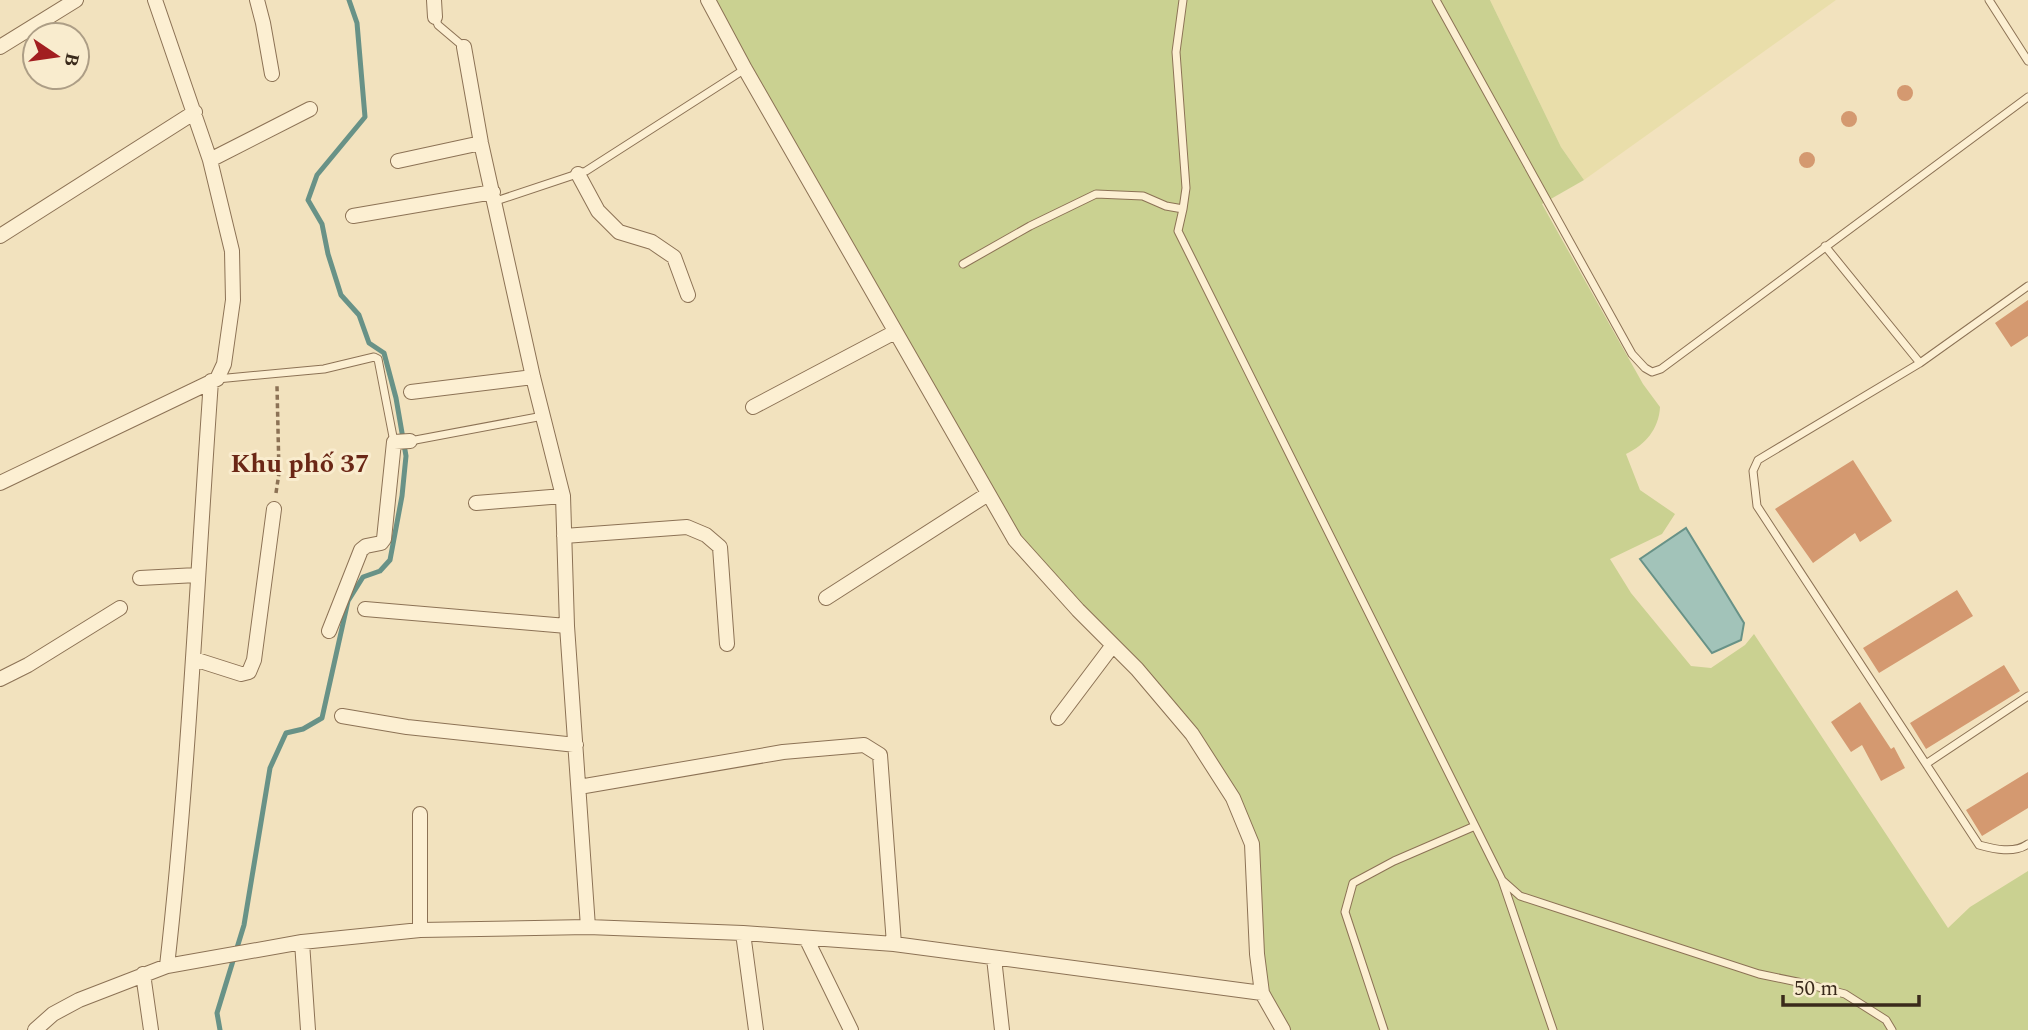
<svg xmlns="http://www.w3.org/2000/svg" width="2028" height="1030" viewBox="0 0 2028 1030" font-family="Spectral,serif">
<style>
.farmland{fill:#e9deaa}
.green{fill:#cad191}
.water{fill:#a2c3b9;stroke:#689287;stroke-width:2}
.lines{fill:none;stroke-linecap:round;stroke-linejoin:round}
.stream{stroke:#689287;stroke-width:5}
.building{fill:#d49970}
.service-casing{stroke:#8c7255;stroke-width:9}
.minor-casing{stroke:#8c7255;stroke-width:16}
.path{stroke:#8c7255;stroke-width:3.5;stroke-dasharray:5 3.5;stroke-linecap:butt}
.service{stroke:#fcefd2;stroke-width:7}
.minor{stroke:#fcefd2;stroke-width:14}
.labels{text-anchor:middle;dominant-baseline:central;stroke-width:6;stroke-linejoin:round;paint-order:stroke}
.quarter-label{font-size:26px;font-weight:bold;fill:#6b2716;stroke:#f9ecce}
</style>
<rect width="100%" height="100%" fill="#f2e2be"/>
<path class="farmland" d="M1490 0H1836L1584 180 1561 147Z"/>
<path class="green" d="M716 0H1490L1561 147 1584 180 1542 204 1643 384 1660 407C1659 429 1645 445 1626 454L1640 490 1675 514 1662 534 1610 559 1631 593 1691 666 1711 668 1745 645 1754 634 1948 928 1970 907 2028 871V1030H1289L1268 991 1263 953 1258 843 1140 663 1066 588 1020 536 748 63Z"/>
<path class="water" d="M1686 528 1744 623 1741 640 1712 653 1640 559Z"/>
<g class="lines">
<path class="stream" d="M220 1030 217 1013 244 925 270 768 286 733 303 729 322 718 348 601 363 577 380 571 390 560 402 496 406 456 396 398 384 353 369 343 359 315 341 295 328 254 322 224 308 200 317 175 365 117 357 23 349 0"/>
</g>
<path class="building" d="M1897 93a8 8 0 1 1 16 0a8 8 0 1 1-16 0Z
M1841 119a8 8 0 1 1 16 0a8 8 0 1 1-16 0Z
M1799 160a8 8 0 1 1 16 0a8 8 0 1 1-16 0Z
M2028 300V336L2011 347 1995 323Z
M1853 460 1892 521 1860 542 1855 533 1813 563 1775 509Z
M1957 590 1973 616 1879 673 1863 648Z
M2004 665 2020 691 1926 749 1910 723Z
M1860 702 1891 749 1894 747 1905 768 1881 781 1862 745 1851 752 1831 722Z
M2028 772V808L1982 836 1966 810Z"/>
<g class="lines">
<g class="service-casing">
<path id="service" d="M1436 0 1632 354 1645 368 1652 372 1661 369 2028 97
M1989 0 2028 61
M435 17 438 25 464 47
M496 201 586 171 745 69
M1183 209 1178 231 1502 880 1553 1030
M1825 246 1920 363 2028 286
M963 264 1030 226 1096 194 1143 196 1166 206 1183 209 1186 188 1176 52 1183 0
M1920 363 1758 460 1753 471 1757 506 1979 845C1994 849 2014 854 2028 844
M217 379 324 369 374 357 378 359 394 442
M410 441 543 416
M1926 764 2028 696
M1502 880 1520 896 1566 911 1759 974 1807 984 1845 994 1886 1020 1892 1030
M1384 1030 1345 912 1353 883 1394 861 1475 826"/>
</g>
<g class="minor-casing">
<path id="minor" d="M257 0 263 23 272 74
M434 0 435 17
M0 47 76 0
M464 47 481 143 533 377 563 496 567 626 588 927
M210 160 310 109
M398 161 481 143
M578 174 598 211 619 232 652 242 674 257 688 295
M353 216 493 192
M0 236 195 112
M411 392 533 377
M753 407 895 332
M0 483 217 379 224 364 233 300 232 251 210 160 155 0
M476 503 563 496
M564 536 687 527 706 535 720 547 727 644
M140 578 197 575
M826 598 988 494
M365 609 567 626
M329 631 361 550 366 546 381 543 384 539 394 442 410 441
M194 659 241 674 249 672 254 660 274 509
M0 679 28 665 120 608
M342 716 407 727 576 745
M1058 718 1113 645
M579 787 783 752 864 745 880 755 894 944
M420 930V814
M743 933 756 1030
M807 940 851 1030
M302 942 308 1030
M994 958 1002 1030
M167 966C189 772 197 576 211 381
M143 974 151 1030
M1262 993 1283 1030
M35 1030 53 1014 79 1000 167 966 302 942 420 930 588 927 743 933 894 944 1262 993 1257 954 1252 844 1233 798 1192 734 1137 669 1078 610 1015 540 745 69 708 0"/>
</g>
<path class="path" d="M276 493 279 473 277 386"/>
<use href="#service" class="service"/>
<use href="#minor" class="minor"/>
</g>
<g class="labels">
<g class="quarter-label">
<text x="300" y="464">Khu phố 37</text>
</g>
</g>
<g transform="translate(56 56) rotate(103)"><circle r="33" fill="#f9ecce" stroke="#ad9e86" stroke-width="2"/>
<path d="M0-5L12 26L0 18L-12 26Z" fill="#a21e20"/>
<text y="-10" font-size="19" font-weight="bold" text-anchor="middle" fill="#3a2a1b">B</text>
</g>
<path d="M1783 995v10h136v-10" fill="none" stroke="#3a2a1b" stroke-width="3.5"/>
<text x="1794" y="995" font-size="21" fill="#3a2a1b" stroke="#f9ecce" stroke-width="5" paint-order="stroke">50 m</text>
</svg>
